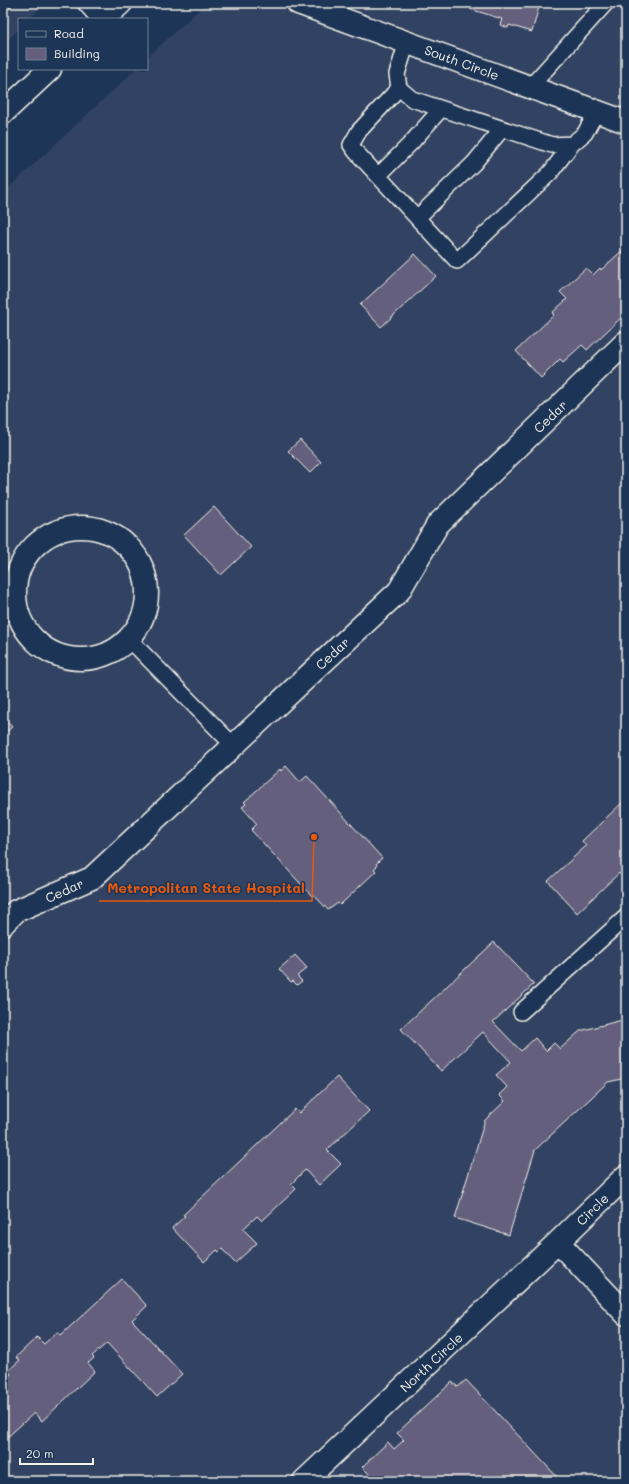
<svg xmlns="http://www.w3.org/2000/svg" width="629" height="1484" viewBox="0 0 629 1484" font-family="Mali,sans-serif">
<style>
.built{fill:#324262}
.building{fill:#635f7d;stroke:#f4f1e8}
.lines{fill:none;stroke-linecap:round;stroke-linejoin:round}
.lane-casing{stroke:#f4f1e8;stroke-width:18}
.street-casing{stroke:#f4f1e8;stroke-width:25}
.secondary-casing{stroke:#f4f1e8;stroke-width:25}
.lane{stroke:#1d3557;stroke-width:15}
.street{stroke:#1d3557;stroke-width:22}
.secondary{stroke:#1d3557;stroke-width:22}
.labels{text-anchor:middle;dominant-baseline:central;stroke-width:3;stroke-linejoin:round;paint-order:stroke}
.street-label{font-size:13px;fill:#f4f1e8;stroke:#1d3557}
.leader{fill:none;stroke:#e8590c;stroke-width:1.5}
.callout-dot{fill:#e8590c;stroke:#1d3557;stroke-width:1.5}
.callout-label{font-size:14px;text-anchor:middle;font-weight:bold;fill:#e8590c;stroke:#1d3557;stroke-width:3;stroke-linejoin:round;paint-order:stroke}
</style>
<rect width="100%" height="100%" fill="#1d3557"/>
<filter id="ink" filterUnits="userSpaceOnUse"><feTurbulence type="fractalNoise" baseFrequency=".025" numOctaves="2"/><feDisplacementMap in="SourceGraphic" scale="8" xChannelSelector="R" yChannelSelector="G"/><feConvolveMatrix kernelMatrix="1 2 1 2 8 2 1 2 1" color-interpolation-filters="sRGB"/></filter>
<g filter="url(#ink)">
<path class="built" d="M3 3H46L29 19H19V29L3 44Z
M206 3H626V1481H3V193L136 69H147V58Z"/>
<path class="building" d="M3 3H15L3 14Z
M472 3H540L532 32 509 25 508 28 500 25 502 19 470 9Z
M626 247V313L587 350 582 345 563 362 560 359 541 378 516 351 554 315 552 313 567 299 560 292 586 268 593 275 600 268 601 270Z
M415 254 436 276 381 327 360 305Z
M300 440 321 462 310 473 288 451Z
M214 507 251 547 221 575 184 535Z
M3 717 12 727 3 735Z
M286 766 300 782 307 776 382 858 376 864 377 866 374 869 376 871 340 905 338 903 328 910 314 895 312 896 251 830 257 824 242 807 246 804 244 802 280 769 281 771Z
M626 799V881L619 873 577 913 548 881 586 846 582 841Z
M494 942 534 984 493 1022 521 1051 535 1038 546 1051 554 1043 560 1049 580 1031 626 1019V1078L608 1082 535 1150 509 1235 455 1218 485 1120 505 1101 499 1095 507 1087 496 1075 511 1062 483 1032 441 1071 401 1029Z
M295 955 307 968 297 976 302 981 297 985 293 981 291 982 279 969Z
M337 1077 369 1111 327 1150 341 1164 319 1185 305 1170 291 1184 296 1189 262 1221 257 1216 243 1229 257 1243 235 1263 222 1249 219 1252 217 1250 204 1262 172 1228 185 1216 183 1215 295 1109 299 1113Z
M122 1279 147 1306 132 1320 182 1374 157 1397 107 1343 92 1356 94 1358 88 1363 95 1371 42 1421 34 1413 3 1441V1391L8 1386 3 1381 11 1374 8 1371 20 1360 16 1357 37 1337 44 1344 57 1332 61 1335Z
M466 1380 561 1481H376L362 1467 388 1442 394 1449 404 1440 397 1433 452 1382 458 1387Z"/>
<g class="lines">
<g class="lane-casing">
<path id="lane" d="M85 3 99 19
M407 42 397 74 399 88 412 99 552 145 572 144 585 133 597 111
M530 87 606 3
M399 88 359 131 351 145 356 152 457 261 550 173 572 144
M378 176 411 143 441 109
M417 218 474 163 502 129
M129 639 233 745
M521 1012 626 917"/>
</g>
<g class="street-casing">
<path id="street" d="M298 3 626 122
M15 593a66 66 0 1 1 132 0a66 66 0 1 1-132 0Z
M3 924 16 911 92 878 399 591 438 524 626 342
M558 1242 626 1314
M304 1481 558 1242 626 1176"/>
</g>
<g class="secondary-casing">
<path id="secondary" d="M104 19 121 3
M3 113 50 69"/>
</g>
<use href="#lane" class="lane"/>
<use href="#street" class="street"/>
<use href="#secondary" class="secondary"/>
</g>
</g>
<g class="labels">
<g class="street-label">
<text transform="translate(462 62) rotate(20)">South Circle</text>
<text transform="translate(550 416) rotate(-44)">Cedar</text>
<text transform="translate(332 653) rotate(-43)">Cedar</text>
<text transform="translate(64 890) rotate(-24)">Cedar</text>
<text transform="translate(592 1209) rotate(-44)">Circle</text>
<text transform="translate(431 1362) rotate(-43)">North Circle</text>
</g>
</g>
<path class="leader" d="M314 837L312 901H99"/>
<circle class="callout-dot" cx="314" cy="837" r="4"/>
<g class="callout-label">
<text x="206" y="893">Metropolitan State Hospital</text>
</g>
<rect width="629" height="1484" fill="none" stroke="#1d3557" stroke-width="16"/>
<rect x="8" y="8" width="613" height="1468" fill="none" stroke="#f4f1e8" stroke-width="1.5" filter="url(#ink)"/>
<rect x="18" y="18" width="130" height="52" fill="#1d3557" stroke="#738091"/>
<rect x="26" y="31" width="20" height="6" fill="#1d3557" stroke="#738091"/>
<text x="54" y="38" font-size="12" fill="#f4f1e8">Road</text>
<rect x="26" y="48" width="20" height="12" fill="#635f7d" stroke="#738091"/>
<text x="54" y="58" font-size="12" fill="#f4f1e8">Building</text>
<path d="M20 1458v6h73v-6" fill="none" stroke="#f4f1e8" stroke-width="2"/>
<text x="26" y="1458" font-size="12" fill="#f4f1e8" stroke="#1d3557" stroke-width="3" paint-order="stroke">20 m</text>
</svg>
